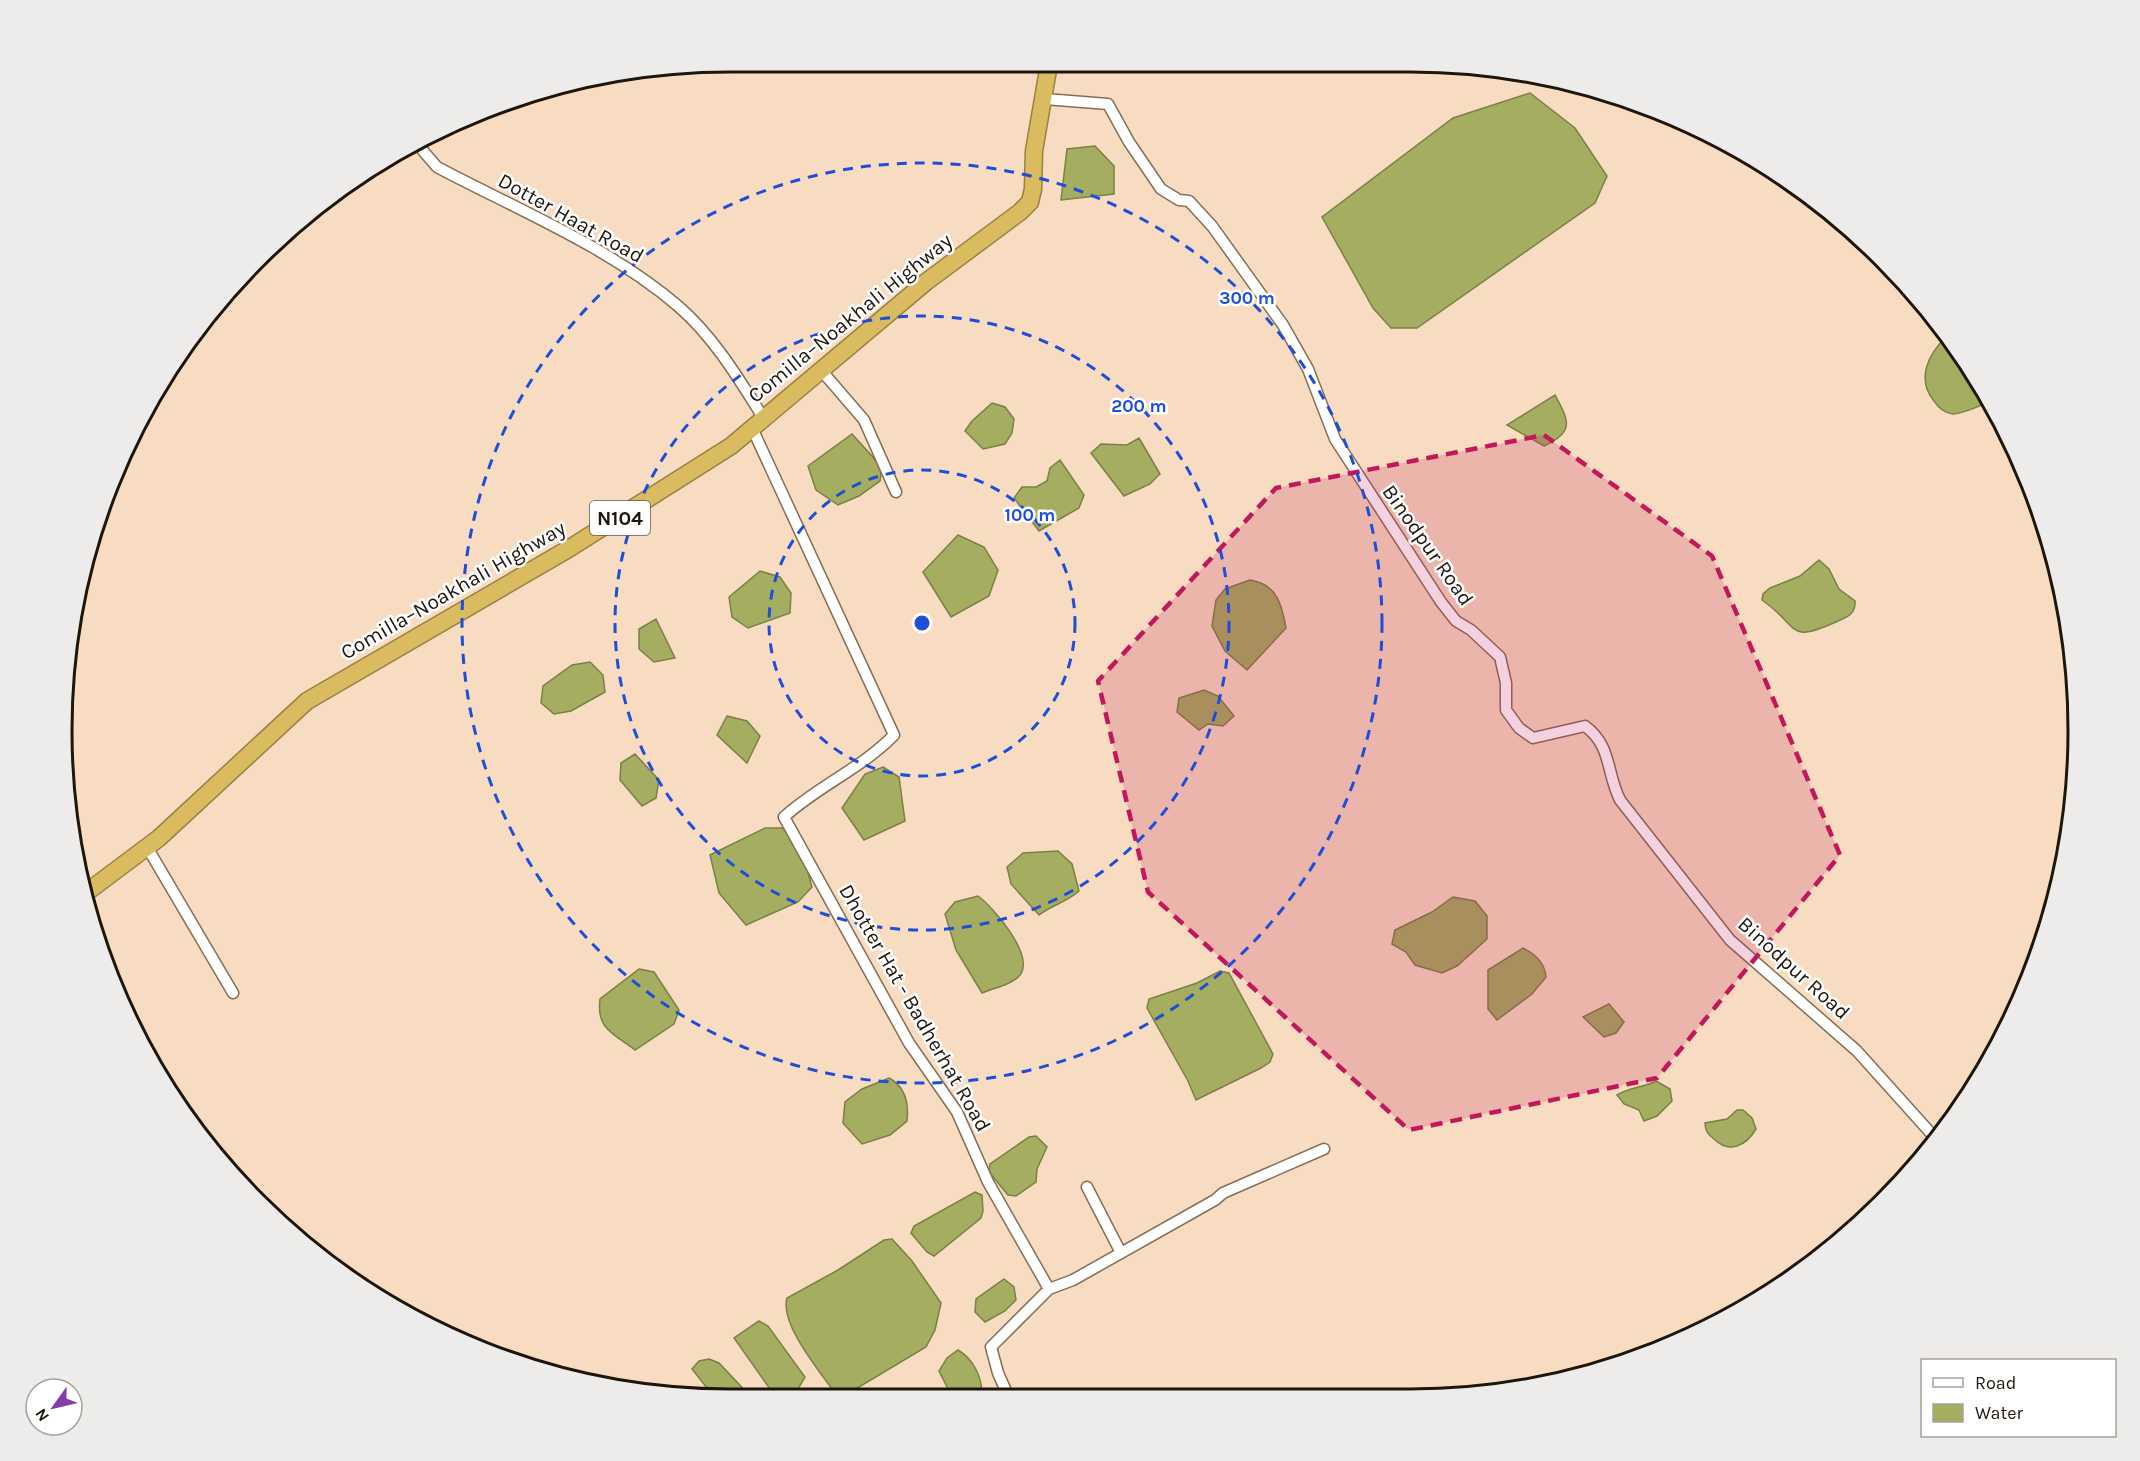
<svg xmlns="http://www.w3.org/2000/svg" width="2140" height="1461" viewBox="0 0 2140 1461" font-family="Karla,sans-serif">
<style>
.water{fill:#a4ad60;stroke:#7c7f46;stroke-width:1.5}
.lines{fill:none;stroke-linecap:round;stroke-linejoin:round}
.minor-casing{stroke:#856e56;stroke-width:13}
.highway-casing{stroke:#988142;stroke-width:19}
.minor{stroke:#fff;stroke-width:10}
.highway{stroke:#dabb60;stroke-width:16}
.marked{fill:#c2185b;fill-opacity:0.2;stroke:#c2185b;stroke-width:4.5;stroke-dasharray:12 8;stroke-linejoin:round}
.ring{fill:none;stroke:#1d4ed8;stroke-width:3;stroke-dasharray:10 8}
.labels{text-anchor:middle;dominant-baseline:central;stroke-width:5;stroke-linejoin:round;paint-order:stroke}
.shield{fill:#fff;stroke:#625b54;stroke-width:1.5}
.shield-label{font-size:20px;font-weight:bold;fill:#1e150b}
.street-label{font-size:21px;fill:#1e150b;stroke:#fff}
.rim{fill:none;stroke:#1e150b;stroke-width:3}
.centre{fill:#1d4ed8;stroke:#fff;stroke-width:3}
.ring-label{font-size:18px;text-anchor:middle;font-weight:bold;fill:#1d4ed8;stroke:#fff;stroke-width:5;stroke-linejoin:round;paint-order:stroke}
</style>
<rect width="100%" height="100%" fill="#f7dcc1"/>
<path class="water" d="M1530 93 1575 128 1607 176 1595 203 1417 328H1391L1373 308 1322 217 1453 118Z
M1095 146 1114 166V194L1061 200 1067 149Z
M1947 336 1966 359 1989 402C1979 406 1963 414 1953 414 1944 413 1939 408 1934 401 1916 379 1928 354 1947 336Z
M1555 395C1569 421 1575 432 1544 446L1507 425Z
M992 403 1005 407 1014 419 1012 433 1005 444 983 449 965 431 972 421Z
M852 434 882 467 880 481 859 496 838 505 816 490 808 466Z
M1139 438 1160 474 1150 484 1124 496 1091 453 1101 444 1127 445Z
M1060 460 1084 495 1079 508 1039 531 1014 498 1022 487H1036L1047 481 1050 468Z
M958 535 984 547 998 570 989 596 951 617 923 572Z
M1819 560 1829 569 1839 589 1855 601C1856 613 1848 617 1838 621 1786 645 1801 627 1762 600L1763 594 1770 588 1800 576Z
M760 571 780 577 791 593 790 613 748 628 732 617 729 597Z
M1250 580C1277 584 1282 605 1286 628L1247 670 1225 651 1212 626 1216 600 1225 589Z
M656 619 675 658 654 662 639 649V629Z
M590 662 603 675 605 692 571 711 554 714 541 703 543 686 572 665Z
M1204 690 1218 696 1234 716 1223 726 1208 724 1199 730 1177 712 1179 698Z
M727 716 747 721 760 736 747 763 717 735Z
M635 754 659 780 656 798 642 806 620 780 621 763Z
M883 767 899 777 905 821 864 840 842 808 865 774Z
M765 828H785L800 844 812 887 798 902 746 925 719 893 710 855Z
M1058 851 1072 864 1079 891C1067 902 1052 905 1039 915L1011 884 1007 867 1023 853Z
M978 896C993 907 1035 955 1020 975 1012 985 993 988 982 993L956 950 945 914 955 902Z
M1453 897 1475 901 1487 916V939L1457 966 1442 973 1415 965 1406 952 1392 944 1395 930 1432 912Z
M1523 948C1535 954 1545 963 1546 977L1532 994 1497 1020 1488 1009V970Z
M639 969 654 972 679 1010 674 1024 635 1050C613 1033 596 1029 600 999Z
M1220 971 1229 973 1273 1054 1270 1062 1261 1068 1196 1100 1188 1081 1147 1008 1149 999 1197 983Z
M1609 1004 1624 1022 1616 1033 1604 1037 1583 1017Z
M889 1078C906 1087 909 1103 907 1121L890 1135 862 1144 843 1123 845 1102 862 1089Z
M1656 1081 1670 1089 1672 1101 1657 1116 1644 1121 1639 1110 1624 1104 1617 1095C1630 1087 1643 1088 1656 1081Z
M1737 1110H1743L1752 1118 1756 1129C1746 1146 1729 1154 1714 1139 1708 1134 1705 1131 1705 1123L1727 1119Z
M1036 1136 1047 1147 1037 1169 1036 1182 1016 1196 1008 1195 989 1172 990 1164 1029 1137Z
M975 1192 982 1195 983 1211 981 1218 934 1256 927 1252 911 1233 914 1226Z
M892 1239 912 1261 941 1303 935 1330 926 1347 839 1399C824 1376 779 1325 787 1298L838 1270 884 1240Z
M1004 1279 1014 1287 1016 1300 1005 1311 985 1322 975 1312 976 1299Z
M759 1321 768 1326 805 1377 795 1394 777 1399 734 1338Z
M958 1350C973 1359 981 1375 982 1392L977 1397 950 1399 948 1389 939 1371 947 1358Z
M709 1359 719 1363 749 1395 747 1399 715 1398 692 1369 699 1361Z"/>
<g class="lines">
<g class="minor-casing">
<path id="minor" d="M1045 99 1108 104 1129 142 1161 189 1179 200 1189 201 1212 226 1283 325 1308 369 1335 439 1441 602 1456 621 1471 630 1500 657 1506 683V710L1519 728 1533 738 1585 726C1612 746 1606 772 1620 800L1730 940 1857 1051 1936 1139
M418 145 437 167C518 210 608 246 678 306 714 337 739 379 764 419
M821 370 864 420 896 492
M752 428 894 735C862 768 818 786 784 817L909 1043 957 1112 988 1182 1049 1289
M147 847 233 993
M1087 1187 1120 1251
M1010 1400 998 1373 991 1347 1049 1289 1073 1280 1215 1200 1223 1193 1324 1149"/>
</g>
<g class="highway-casing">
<path id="highway" d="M83 895 159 838 307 701 570 548 731 446 926 282 1020 212 1030 202 1033 189 1034 151 1049 64"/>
</g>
<use href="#minor" class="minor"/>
<use href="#highway" class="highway"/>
</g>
<path class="marked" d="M1544 435 1712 556 1840 855 1657 1078 1409 1130 1148 892 1098 681 1276 488Z"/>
<g class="ring">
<circle cx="922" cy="623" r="153"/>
<circle cx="922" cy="623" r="307"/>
<circle cx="922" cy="623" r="460"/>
</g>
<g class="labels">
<rect class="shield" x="590" y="501" width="60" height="34" rx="4.5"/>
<g class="shield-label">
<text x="620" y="518">N104</text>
</g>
<g class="street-label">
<text transform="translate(571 218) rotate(29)">Dotter Haat Road</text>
<text transform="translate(850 318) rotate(-39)">Comilla–Noakhali Highway</text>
<text transform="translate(1428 545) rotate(55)">Binodpur Road</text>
<text transform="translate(453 590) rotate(-30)">Comilla–Noakhali Highway</text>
<text transform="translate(1794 968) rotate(42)">Binodpur Road</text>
<text transform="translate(915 1008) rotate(60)">Dhotter Hat - Badherhat Road</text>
</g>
</g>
<path d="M0 0H2140V1461H0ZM730 72H1410A658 658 0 0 1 2068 730V731A658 658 0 0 1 1410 1389H730A658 658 0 0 1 72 731V730A658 658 0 0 1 730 72Z" fill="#edeceb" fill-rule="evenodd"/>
<path class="rim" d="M730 72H1410A658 658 0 0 1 2068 730V731A658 658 0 0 1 1410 1389H730A658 658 0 0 1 72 731V730A658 658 0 0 1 730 72Z"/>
<circle cx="922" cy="623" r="9" class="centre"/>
<g class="ring-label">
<text x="1247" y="304">300 m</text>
<text x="1139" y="412">200 m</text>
<text x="1030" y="521">100 m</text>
</g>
<rect x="1921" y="1359" width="195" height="78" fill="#ffffff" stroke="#a5a19d" stroke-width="1.5"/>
<rect x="1933" y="1378" width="30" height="9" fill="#ffffff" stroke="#a5a19d" stroke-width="1.5"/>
<text x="1975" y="1389" font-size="18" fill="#1e150b">Road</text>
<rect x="1933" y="1404" width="30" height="18" fill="#a4ad60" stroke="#a5a19d" stroke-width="1.5"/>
<text x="1975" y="1419" font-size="18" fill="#1e150b">Water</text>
<g transform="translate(54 1407) rotate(236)"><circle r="28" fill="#ffffff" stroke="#a5a19d" stroke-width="1.5"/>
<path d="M0-4.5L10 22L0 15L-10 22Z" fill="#833bad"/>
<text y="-9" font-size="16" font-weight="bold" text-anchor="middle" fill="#1e150b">N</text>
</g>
</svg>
